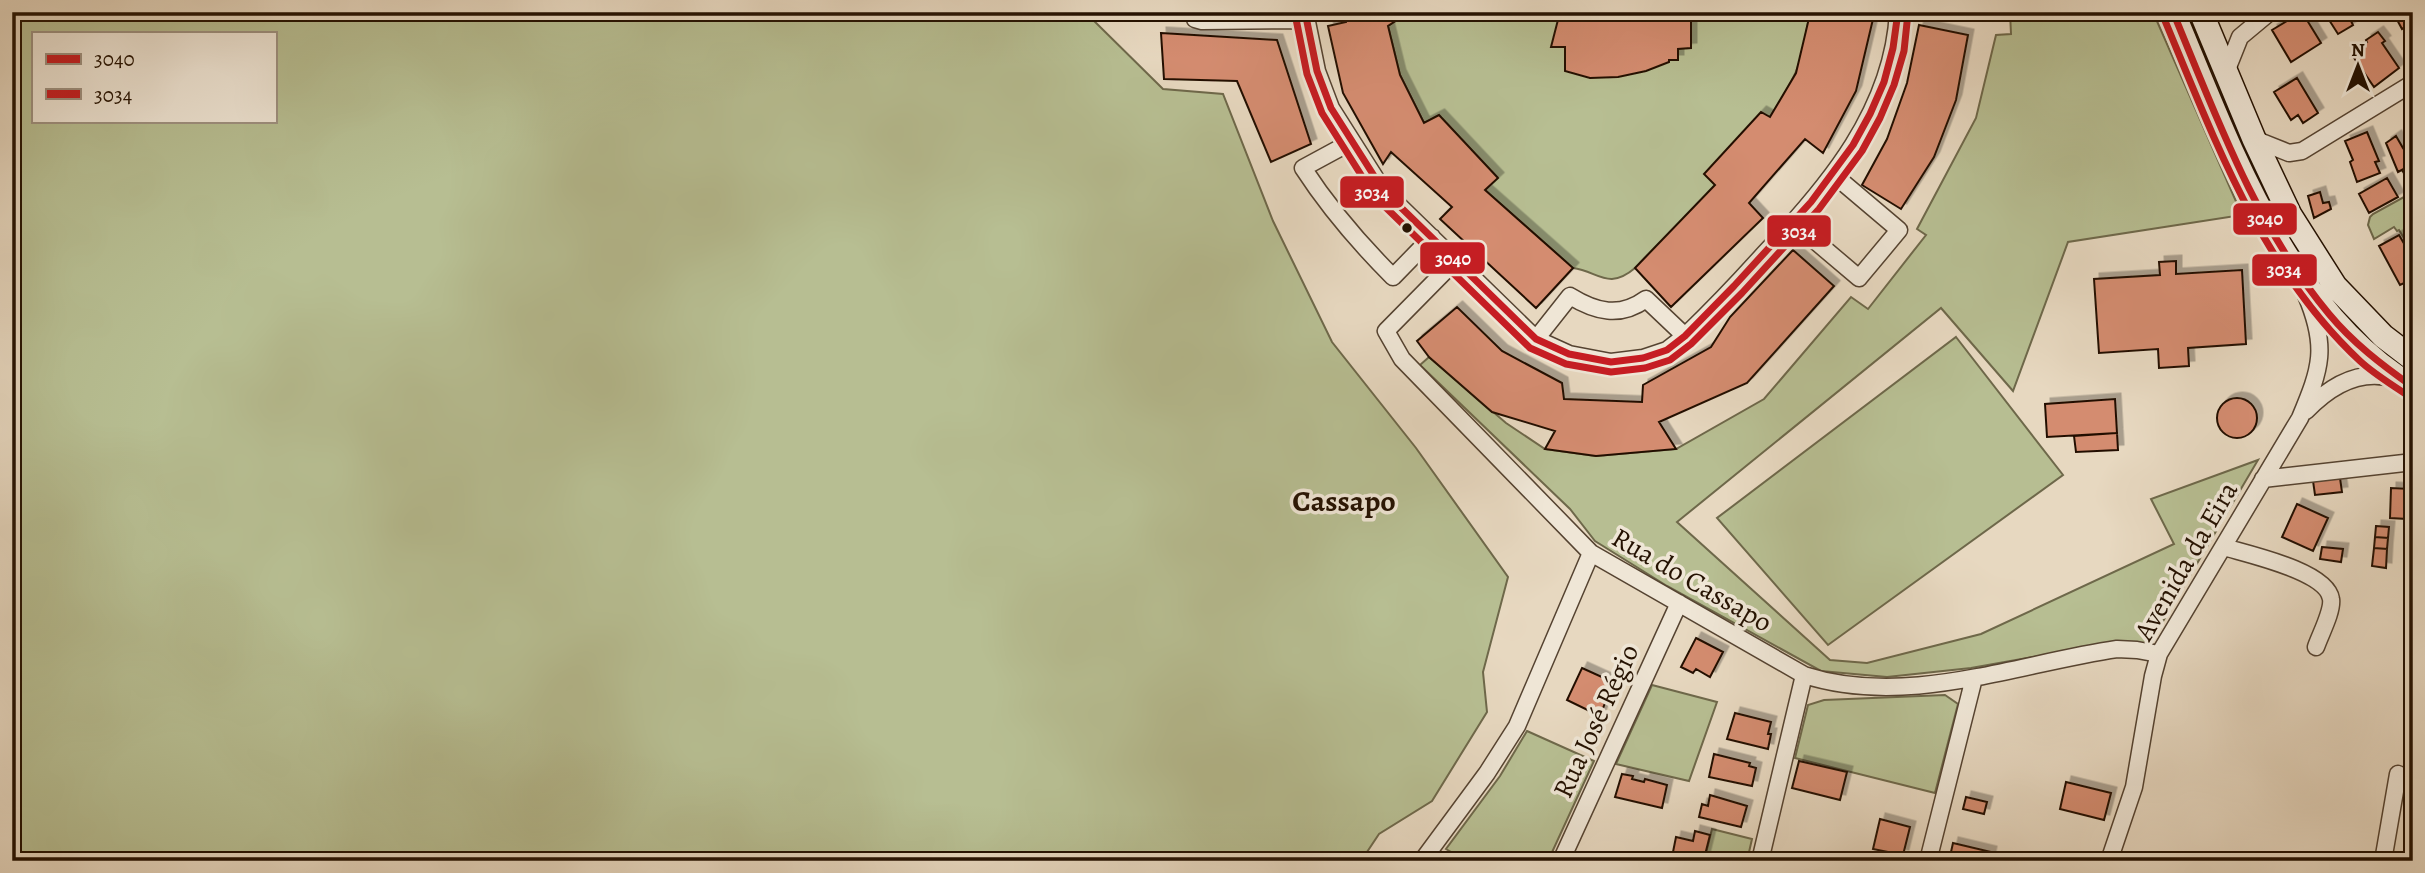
<svg xmlns="http://www.w3.org/2000/svg" width="2425" height="873" viewBox="0 0 2425 873" font-family="Alegreya,serif">
<style>
.green{fill:#b7be92;stroke:#6e684a;stroke-width:2;fill-rule:evenodd}
.building{fill:#d48c70;stroke:#241101;stroke-width:2;filter:url(#shadow)}
.lines{fill:none;stroke-linecap:round;stroke-linejoin:round}
.street-casing{stroke:#554331;stroke-width:19}
.secondary-casing{stroke:#241101;stroke-width:26}
.street{stroke:#efe6d6;stroke-width:16}
.secondary{stroke:#efe6d6;stroke-width:23}
.bus-1-casing{stroke:#efe6d6;stroke-width:12}
.bus-2-casing{stroke:#efe6d6;stroke-width:12}
.bus-1{stroke:#c61d23;stroke-width:7}
.bus-2{stroke:#c61d23;stroke-width:7}
.bus-dot{fill:#241101;stroke:#efe6d6;stroke-width:2.5}
.labels{text-anchor:middle;dominant-baseline:central;stroke-width:7;stroke-linejoin:round;paint-order:stroke}
.street-label{font-size:28px;fill:#241101;stroke:#efe6d6}
.neighbourhood-label{font-size:30px;font-weight:bold;fill:#241101;stroke:#efe6d6}
.line-badge{stroke:#efe6d6;stroke-width:2.5}
.badge-label{font-size:19px;text-anchor:middle;font-weight:bold;fill:#fff}
</style>
<defs>
<filter id="shadow"><feDropShadow dx="5.5" dy="-5.5" stdDeviation="0" flood-color="#0004"/></filter>
</defs>
<rect width="100%" height="100%" fill="#e7d8c0"/>
<filter id="stains"><feTurbulence type="fractalNoise" baseFrequency=".00286" numOctaves="4"/><feColorMatrix values="0 0 0 0 .2 0 0 0 0 .09 0 0 0 0 .02 0 0 0 .5 -.17"/></filter>
<radialGradient id="worn" r=".72"><stop offset=".6" stop-color="#630" stop-opacity="0"/><stop offset="1" stop-color="#630" stop-opacity=".3"/></radialGradient>
<path class="green" d="M12 12H1085L1163 89 1223 94 1273 221 1332 342 1416 448 1508 577 1483 672 1487 712 1432 801 1379 834 1361 861H12ZM33 33H275V121H33Z
M1397 12H1804L1810 14C1805 33 1803 58 1794 76 1757 150 1692 209 1635 268 1608 291 1598 271 1573 268L1485 190 1497 177 1439 115 1424 123 1400 75 1388 26 1397 20Z
M2010 12H2153L2242 215 2068 242 2013 391 1941 308 1677 522 1830 660 1867 663 1981 634 2174 544 2151 499 2258 460 2149 645 2095 646 1971 668 1887 677 1821 671 1667 586 1595 541 1570 509 1420 365 1429 357 1506 423 1545 449 1596 456 1676 449 1764 399 1851 297 1868 309 1926 235 1917 229 1976 118 1996 35 2011 34Z
M2413 192V253L2399 230 2397 231 2394 227 2374 239 2368 225 2370 217 2373 214Z
M1956 337 2063 475 1828 645 1717 518Z
M1652 685 1717 702 1689 781 1616 764Z
M1945 695 1958 704 1935 793 1795 758 1808 705 1824 700Z
M1527 731 1594 761 1548 861H1467L1446 849 1500 776Z
M1712 829 1752 839 1747 861H1704Z"/>
<path class="building" d="M1345 12H1397V20L1388 26 1400 75 1424 123 1439 115 1498 178 1485 190 1573 268 1536 308 1440 219 1452 207 1391 152 1383 164 1343 93 1328 26 1346 22Z
M1560 12H1691V48L1678 49V60H1669V62L1646 71 1618 77 1590 78 1565 71V47H1551Z
M1804 12H1855V16L1873 19 1856 91 1823 153 1805 139 1749 203 1763 218 1671 307 1635 268 1715 185 1704 174 1761 112 1770 117 1796 73 1810 14Z
M2302 12 2321 43 2291 62 2272 30Z
M2324 12H2364L2365 13 2351 21 2353 25 2338 34Z
M2397 12H2413V22L2402 29 2394 14Z
M1919 25 1968 35 1956 100 1934 157 1901 209 1862 185 1887 139 1907 83Z
M2378 32 2385 41 2382 43 2399 68 2374 87 2352 55 2367 42 2366 40Z
M1161 33 1277 40 1311 144 1271 162 1237 81 1164 79Z
M2297 78 2318 113 2303 123 2298 115 2291 120 2274 92Z
M2367 132 2379 161 2375 162 2380 173 2357 182 2350 162 2353 160 2345 141Z
M2396 136 2403 148 2413 142V164L2398 172 2386 143Z
M2413 164V189L2402 170Z
M2387 178 2398 197 2369 213 2359 194Z
M2320 192 2323 203 2329 202 2331 209 2314 218 2308 196Z
M2399 235 2413 259V279L2400 285 2379 246Z
M1793 250 1834 286 1747 383 1659 422 1676 449 1596 456 1545 449 1555 431 1492 412 1429 357 1417 341 1457 307 1502 351 1562 383 1564 399 1642 402 1643 385 1711 347 1730 317Z
M2176 261V274L2242 270 2246 344 2188 348 2189 366 2159 368 2158 349 2099 353 2094 279 2160 275 2159 262Z
M2217 418a20 20 0 1 1 40 0a20 20 0 1 1-40 0Z
M2115 399 2117 433 2047 437 2045 404Z
M2117 433 2118 450 2076 452 2074 436Z
M2340 478 2342 492 2315 495 2313 481Z
M2410 487H2413V523L2407 522V519L2390 518 2391 488 2410 489Z
M2297 504 2328 518 2313 551 2282 537Z
M2376 526 2389 527 2388 538 2375 537Z
M2375 537 2388 538 2387 549 2374 548Z
M2322 547 2343 549 2341 562 2320 559Z
M2374 548 2387 549 2386 568 2372 566Z
M1696 638 1723 652 1710 677 1696 669 1693 673 1681 667Z
M1582 668 1613 682 1600 716 1567 700Z
M1735 713 1771 722 1768 734H1771L1768 749 1727 739Z
M1714 754 1750 763 1749 766 1756 768 1752 786 1709 777Z
M1799 761 1847 772 1840 800 1792 788Z
M1622 774 1633 776 1632 779 1644 782 1645 779 1667 785 1662 808 1615 797Z
M2066 782 2111 793 2104 820 2060 809Z
M1710 795 1747 806 1741 827 1699 817 1702 804 1708 806Z
M1966 797 1987 802 1984 814 1963 809Z
M1880 819 1910 827 1903 855 1873 849Z
M1695 831 1710 835 1704 859 1673 852 1676 837 1693 841Z
M1953 843 1991 852 1989 861H1949Z"/>
<g class="lines">
<g class="street-casing">
<path id="street" d="M1193 12 1195 19 1202 21 1306 20
M1305 12 1317 71 1331 108 1383 190 1536 339 1569 354 1611 362 1643 358 1667 350 1685 336C1712 310 1738 283 1763 255 1828 187 1893 110 1898 12
M2226 72 2240 37 2270 12
M2254 139 2289 153 2302 151 2413 83
M1351 142 1303 168C1329 208 1359 243 1393 277L1432 237
M1794 223 1859 278 1899 230 1834 175
M1456 260 1386 331 1402 359 1591 553 1804 675C1907 708 2015 664 2117 649L2137 650 2159 654
M1536 339 1570 296C1596 312 1620 318 1646 299L1685 336
M2306 411C2331 385 2362 367 2398 380
M2263 479 2413 462
M2224 547C2247 554 2327 571 2331 599 2333 611 2320 635 2316 647
M1422 861 1487 773 1517 726 1591 553
M1561 861 1679 603
M1760 861 1804 675
M1928 861 1974 678
M2109 861 2134 787 2153 676 2159 654 2300 418C2321 368 2328 347 2306 295
M2383 861 2398 774"/>
</g>
<g class="secondary-casing">
<path id="secondary" d="M2173 12C2228 142 2285 311 2413 387
M2201 12 2254 139 2290 215 2335 286 2383 336 2413 359"/>
</g>
<use href="#street" class="street"/>
<use href="#secondary" class="secondary"/>
<g class="bus-1-casing">
<path id="bus-1" d="M1305 12 1317 71 1331 108 1383 190 1536 339 1569 354 1611 362 1643 358 1667 350 1685 336 1734 286 1811 202 1853 145 1870 114 1884 82 1893 48 1898 12
M2173 12C2216 116 2256 227 2329 314 2353 343 2382 365 2413 387"/>
</g>
<g class="bus-2-casing">
<path id="bus-2" d="M1295 14 1307 74 1322 113 1375 197 1530 348 1566 364 1611 372 1645 368 1670 360 1691 344 1742 293 1819 209 1862 151 1880 118 1894 85 1904 51 1908 13
M2163 16C2214 138 2261 269 2360 361 2374 374 2391 384 2407 395"/>
</g>
<use href="#bus-1" class="bus-1"/>
<use href="#bus-2" class="bus-2"/>
</g>
<circle class="bus-dot" cx="1407" cy="228" r="6"/>
<g class="labels">
<g class="street-label">
<text transform="translate(2186 561) rotate(-60)">Avenida da Eira</text>
<text transform="translate(1692 580) rotate(30)">Rua do Cassapo</text>
<text transform="translate(1596 721) rotate(-65)">Rua José Régio</text>
</g>
<g class="neighbourhood-label">
<text x="1344" y="501">Cassapo</text>
</g>
</g>
<g class="line-badge">
<rect x="1339" y="175" width="66" height="34" rx="7" fill="#c61d23"/>
<rect x="2232" y="202" width="66" height="34" rx="7" fill="#c61d23"/>
<rect x="1766" y="214" width="66" height="34" rx="7" fill="#c61d23"/>
<rect x="1419" y="241" width="67" height="34" rx="7" fill="#c61d23"/>
<rect x="2251" y="253" width="67" height="34" rx="7" fill="#c61d23"/>
</g>
<g class="badge-label">
<text x="1372" y="199">3034</text>
<text x="2265" y="225">3040</text>
<text x="1799" y="238">3034</text>
<text x="1453" y="265">3040</text>
<text x="2284" y="276">3034</text>
</g>
<rect width="2425" height="873" fill="none" stroke="#e7d8c0" stroke-width="42"/>
<rect x="14" y="14" width="2397" height="845" fill="none" stroke="#241101" stroke-width="3.5"/>
<rect x="21" y="21" width="2383" height="831" fill="none" stroke="#241101" stroke-width="2"/>
<rect x="32" y="32" width="245" height="91" fill="#efe6d6" stroke="#9e9181" stroke-width="2"/>
<rect x="46" y="54" width="35" height="10" fill="#c61d23" stroke="#9e9181" stroke-width="2"/>
<text x="94" y="66" font-size="21" fill="#241101">3040</text>
<rect x="46" y="89" width="35" height="10" fill="#c61d23" stroke="#9e9181" stroke-width="2"/>
<text x="94" y="102" font-size="21" fill="#241101">3034</text>
<g transform="translate(2358 66)" stroke="#efe6d6" stroke-width="5" paint-order="stroke">
<path d="M0-5L12 26L0 18L-12 26Z" fill="#241101"/>
<text y="-10" font-size="19" font-weight="bold" text-anchor="middle" fill="#241101">N</text>
</g>
<rect width="100%" height="100%" filter="url(#stains)"/>
<rect width="100%" height="100%" fill="url(#worn)"/>
</svg>
